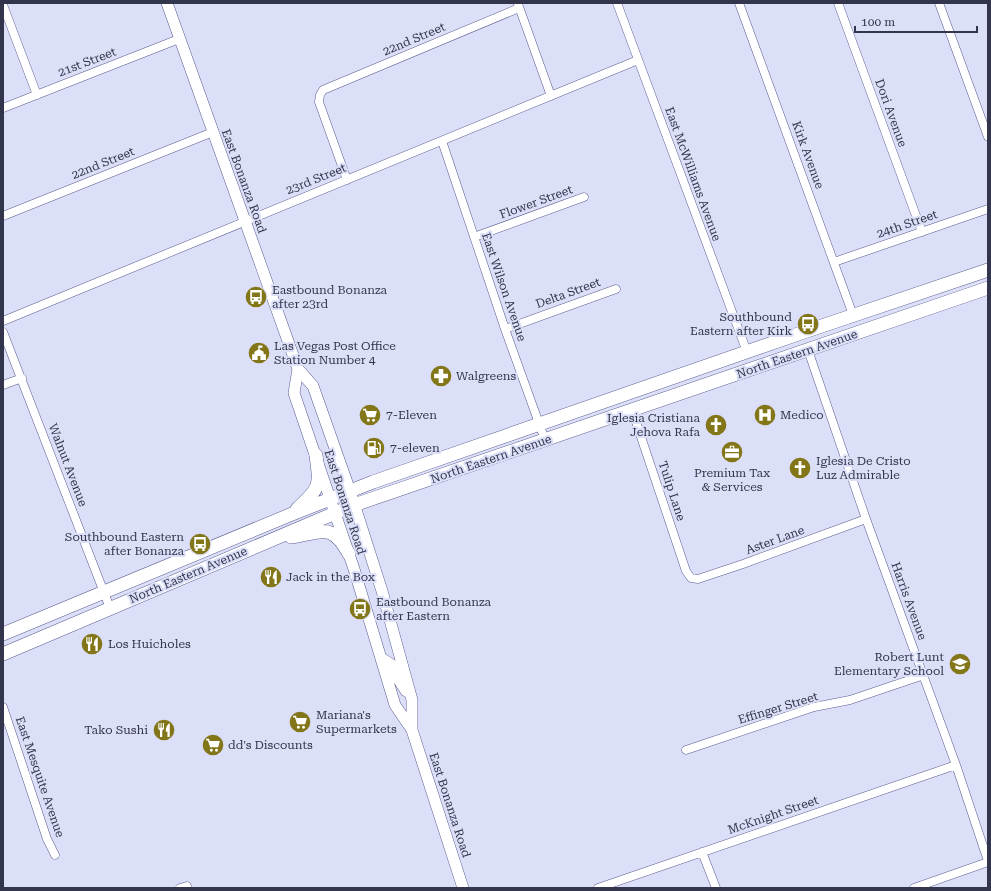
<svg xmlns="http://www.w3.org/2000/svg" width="991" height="891" viewBox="0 0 991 891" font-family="'Roboto Serif',serif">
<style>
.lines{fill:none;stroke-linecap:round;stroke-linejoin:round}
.street-casing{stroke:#5a5c92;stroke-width:9}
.secondary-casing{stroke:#5a5c92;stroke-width:12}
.primary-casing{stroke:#5a5c92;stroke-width:14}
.street{stroke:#fff;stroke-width:8}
.secondary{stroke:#fff;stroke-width:11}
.primary{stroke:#fff;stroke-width:13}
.labels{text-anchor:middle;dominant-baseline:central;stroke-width:4;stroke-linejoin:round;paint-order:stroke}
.street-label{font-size:12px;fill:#33354d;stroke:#dcdff8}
.poi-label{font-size:12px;fill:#33354d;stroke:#dcdff8;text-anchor:start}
</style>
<rect width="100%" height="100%" fill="#dcdff8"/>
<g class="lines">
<g class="street-casing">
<path id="street" d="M617 3 747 352
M739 3 853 315
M838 3 922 232
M939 3 988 137
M518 4 551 96
M3 5 37 95
M3 108 179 39
M442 141 505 329 545 440
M347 180 319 102 320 95 323 90 519 8
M3 216 213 132
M474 237 584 197
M834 262 988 209
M3 321 638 60
M505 329 616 289
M3 332 110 608
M808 350 866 519 956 765 988 861
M3 385 22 378
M632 410 686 571 691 578 698 579 743 564 866 519
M3 707 47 839 55 855
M686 750 814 707 850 700 924 675
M702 852 716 888
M180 888 187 886
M598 888 956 765
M914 888 988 862"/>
</g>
<g class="secondary-casing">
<path id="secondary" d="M167 3 298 369 313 386 350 491 382 591 412 700V730L463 888
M298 369 294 393 354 569 395 705 412 730
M381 658 392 665 395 674 406 691"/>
</g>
<g class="primary-casing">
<path id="primary" d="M297 509C321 487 320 486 316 455
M291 537C321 533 331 521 349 554
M3 634 292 514 373 482 801 333 988 270
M3 654 354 505 988 288"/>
</g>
<use href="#street" class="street"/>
<use href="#secondary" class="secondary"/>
<use href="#primary" class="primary"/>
</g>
<defs>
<g id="bus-disc" transform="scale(1.15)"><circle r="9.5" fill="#827619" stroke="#dcdff8"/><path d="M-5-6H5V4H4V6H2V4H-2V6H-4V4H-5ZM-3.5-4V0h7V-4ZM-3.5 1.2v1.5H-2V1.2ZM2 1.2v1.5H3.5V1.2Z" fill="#fff"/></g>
<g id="civic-disc" transform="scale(1.15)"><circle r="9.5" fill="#827619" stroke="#dcdff8"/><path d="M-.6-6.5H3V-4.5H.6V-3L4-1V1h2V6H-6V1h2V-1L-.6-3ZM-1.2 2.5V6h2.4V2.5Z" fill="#fff"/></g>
<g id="pharmacy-disc" transform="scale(1.15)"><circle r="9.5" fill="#827619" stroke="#dcdff8"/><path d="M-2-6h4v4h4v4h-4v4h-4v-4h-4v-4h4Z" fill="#fff"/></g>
<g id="supermarket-disc" transform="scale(1.15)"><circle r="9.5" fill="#827619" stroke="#dcdff8"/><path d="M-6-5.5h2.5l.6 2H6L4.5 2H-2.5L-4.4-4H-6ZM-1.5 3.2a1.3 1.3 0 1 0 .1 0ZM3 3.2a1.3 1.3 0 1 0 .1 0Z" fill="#fff"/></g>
<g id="hospital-disc" transform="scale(1.15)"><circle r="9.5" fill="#827619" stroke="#dcdff8"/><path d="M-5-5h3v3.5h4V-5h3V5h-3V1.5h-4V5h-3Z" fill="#fff"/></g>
<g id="church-disc" transform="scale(1.15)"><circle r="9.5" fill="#827619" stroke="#dcdff8"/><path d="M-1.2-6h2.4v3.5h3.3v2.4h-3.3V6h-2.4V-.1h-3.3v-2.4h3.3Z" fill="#fff"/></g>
<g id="fuel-disc" transform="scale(1.15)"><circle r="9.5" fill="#827619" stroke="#dcdff8"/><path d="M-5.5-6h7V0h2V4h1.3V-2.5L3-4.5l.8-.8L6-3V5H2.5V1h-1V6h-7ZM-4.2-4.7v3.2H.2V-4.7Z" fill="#fff"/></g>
<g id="office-disc" transform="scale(1.15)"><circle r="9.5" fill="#827619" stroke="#dcdff8"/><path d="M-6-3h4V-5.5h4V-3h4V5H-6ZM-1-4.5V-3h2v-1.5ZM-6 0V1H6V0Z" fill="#fff"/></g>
<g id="restaurant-disc" transform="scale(1.15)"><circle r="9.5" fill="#827619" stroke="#dcdff8"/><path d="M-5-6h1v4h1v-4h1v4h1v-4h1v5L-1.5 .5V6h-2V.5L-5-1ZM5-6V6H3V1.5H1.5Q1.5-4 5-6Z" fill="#fff"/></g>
<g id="school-disc" transform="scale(1.15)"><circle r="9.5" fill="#827619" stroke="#dcdff8"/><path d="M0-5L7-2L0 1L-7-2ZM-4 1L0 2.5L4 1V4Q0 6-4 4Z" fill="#fff"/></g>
</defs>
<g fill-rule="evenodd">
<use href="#bus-disc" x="256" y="297"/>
<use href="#bus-disc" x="808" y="324"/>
<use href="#civic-disc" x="259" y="353"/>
<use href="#pharmacy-disc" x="441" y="376"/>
<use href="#supermarket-disc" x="370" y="415"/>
<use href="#hospital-disc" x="765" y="415"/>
<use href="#church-disc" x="716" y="425"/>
<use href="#fuel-disc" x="374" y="448"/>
<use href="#office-disc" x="732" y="452"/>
<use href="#church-disc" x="800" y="468"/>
<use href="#bus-disc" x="200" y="544"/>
<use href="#restaurant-disc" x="271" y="577"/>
<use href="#bus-disc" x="360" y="609"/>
<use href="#restaurant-disc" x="92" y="644"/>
<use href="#school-disc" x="960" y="664"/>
<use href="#supermarket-disc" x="300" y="722"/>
<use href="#restaurant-disc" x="164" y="730"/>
<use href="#supermarket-disc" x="213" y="745"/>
</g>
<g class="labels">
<g class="street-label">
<text transform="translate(414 39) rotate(-23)">22nd Street</text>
<text transform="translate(87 62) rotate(-21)">21st Street</text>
<text transform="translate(891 113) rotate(70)">Dori Avenue</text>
<text transform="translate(808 155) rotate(70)">Kirk Avenue</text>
<text transform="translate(103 163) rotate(-22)">22nd Street</text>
<text transform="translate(693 174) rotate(70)">East McWilliams Avenue</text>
<text transform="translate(316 179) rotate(-22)">23rd Street</text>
<text transform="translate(244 181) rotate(70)">East Bonanza Road</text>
<text transform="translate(536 202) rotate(-20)">Flower Street</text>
<text transform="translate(907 224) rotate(-19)">24th Street</text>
<text transform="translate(504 287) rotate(71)">East Wilson Avenue</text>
<text transform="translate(568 293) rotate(-20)">Delta Street</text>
<text transform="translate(797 354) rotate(-19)">North Eastern Avenue</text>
<text transform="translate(491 459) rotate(-19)">North Eastern Avenue</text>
<text transform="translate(68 465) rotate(69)">Walnut Avenue</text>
<text transform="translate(672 491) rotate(72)">Tulip Lane</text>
<text transform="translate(345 502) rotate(72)">East Bonanza Road</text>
<text transform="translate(775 540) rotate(-20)">Aster Lane</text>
<text transform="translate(188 575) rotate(-23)">North Eastern Avenue</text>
<text transform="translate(909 601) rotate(70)">Harris Avenue</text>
<text transform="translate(778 708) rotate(-17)">Effinger Street</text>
<text transform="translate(40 777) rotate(71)">East Mesquite Avenue</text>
<text transform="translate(450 805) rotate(72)">East Bonanza Road</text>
<text transform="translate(773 815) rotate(-19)">McKnight Street</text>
</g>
<g class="poi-label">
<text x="272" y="290">Eastbound Bonanza<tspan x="272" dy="14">after 23rd</tspan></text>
<text x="792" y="317" text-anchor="end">Southbound<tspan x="792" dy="14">Eastern after Kirk</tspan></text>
<text x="274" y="346">Las Vegas Post Office<tspan x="274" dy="14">Station Number 4</tspan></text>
<text x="456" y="376">Walgreens</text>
<text x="386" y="415">7-Eleven</text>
<text x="780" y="415">Medico</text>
<text x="700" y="418" text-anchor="end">Iglesia Cristiana<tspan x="700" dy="14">Jehova Rafa</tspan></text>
<text x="390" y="448">7-eleven</text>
<text x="816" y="461">Iglesia De Cristo<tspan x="816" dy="14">Luz Admirable</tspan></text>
<text x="732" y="473" text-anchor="middle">Premium Tax<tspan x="732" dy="14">&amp; Services</tspan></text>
<text x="184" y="537" text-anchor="end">Southbound Eastern<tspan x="184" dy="14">after Bonanza</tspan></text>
<text x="286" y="577">Jack in the Box</text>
<text x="376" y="602">Eastbound Bonanza<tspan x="376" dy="14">after Eastern</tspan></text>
<text x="108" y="644">Los Huicholes</text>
<text x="944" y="657" text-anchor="end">Robert Lunt<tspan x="944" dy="14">Elementary School</tspan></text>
<text x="316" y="715">Mariana's<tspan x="316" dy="14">Supermarkets</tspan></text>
<text x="148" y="730" text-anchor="end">Tako Sushi</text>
<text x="228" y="745">dd's Discounts</text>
</g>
</g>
<rect width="991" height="891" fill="none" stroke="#33354d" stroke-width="8"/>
<path d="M855 26v6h122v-6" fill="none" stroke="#33354d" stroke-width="2"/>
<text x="861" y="26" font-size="12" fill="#33354d" stroke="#dcdff8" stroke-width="3" paint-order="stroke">100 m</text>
</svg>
